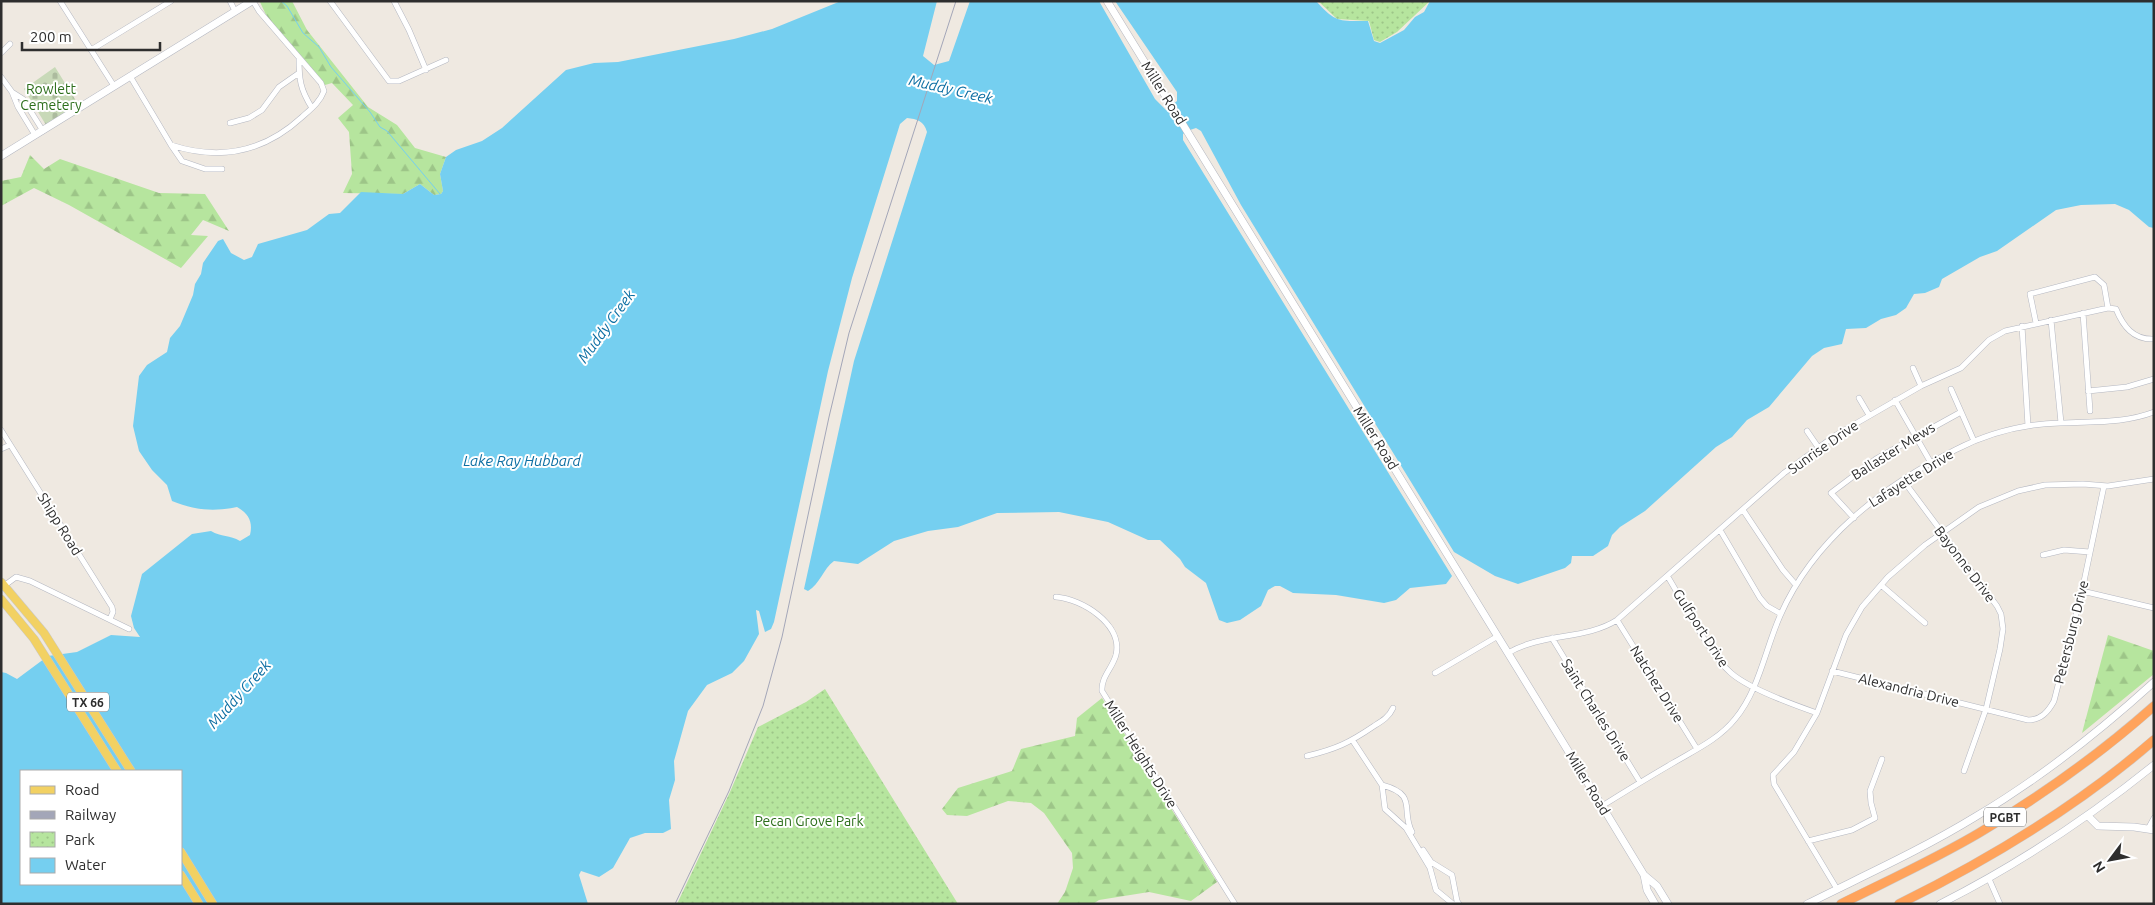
<svg xmlns="http://www.w3.org/2000/svg" width="2155" height="905" viewBox="0 0 2155 905" font-family="Ubuntu,sans-serif">
<style>
.forest{fill:url(#forest-firs)}
.cemetery{fill:url(#cemetery-stones)}
.park{fill:url(#park-dots)}
.water{fill:#75cff0;fill-rule:evenodd}
.lines{fill:none;stroke-linecap:round;stroke-linejoin:round}
.stream{stroke:#75cff0;stroke-width:1}
.street-casing{stroke:#b4b7c1;stroke-width:6}
.secondary-casing{stroke:#b4b7c1;stroke-width:8}
.primary-casing{stroke:#c9c9c9;stroke-width:9}
.highway-casing{stroke:#c9c9c9;stroke-width:10}
.street{stroke:#fff;stroke-width:5}
.secondary{stroke:#fff;stroke-width:7}
.primary{stroke:#f2d163;stroke-width:8}
.highway{stroke:#ffa35c;stroke-width:9}
.rail{stroke:#a3a6b8;stroke-width:1}
.labels{text-anchor:middle;dominant-baseline:central;stroke-width:4;stroke-linejoin:round;paint-order:stroke}
.shield{fill:#fff;stroke:#6d6d6d;stroke-width:1}
.shield-label{font-size:12px;font-weight:bold;fill:#2e2e2e}
.park-label{font-size:14px;fill:#2c6e1b;stroke:#fff}
.street-label{font-size:14px;fill:#2e2e2e;stroke:#fff}
.water-label{font-size:15px;font-style:italic;fill:#0d6fa3;stroke:#fff}
</style>
<defs>
<pattern id="forest-firs" width="22" height="20" patternUnits="userSpaceOnUse" patternTransform="scale(1.25)"><rect width="22" height="20" fill="#b6e59e"/><path d="M5 1l3.5 6h-7zM16 11l3.5 6h-7z" fill="#9dc588"/></pattern>
<pattern id="cemetery-stones" width="16" height="16" patternUnits="userSpaceOnUse" patternTransform="scale(1.25)"><rect width="16" height="16" fill="#c8d9b8"/><path d="M2 7V4a2 2 0 0 1 4 0v3zM10 15v-3a2 2 0 0 1 4 0v3z" fill="#acbb9e"/></pattern>
<pattern id="park-dots" width="8" height="8" patternUnits="userSpaceOnUse" patternTransform="scale(1.25)"><rect width="8" height="8" fill="#b6e59e"/><path d="M2 2h.1M6 6h.1" fill="none" stroke="#9dc588" stroke-width="1.8" stroke-linecap="round"/></pattern>
</defs>
<rect width="100%" height="100%" fill="#efe9e1"/>
<path class="forest" d="M261 1H292L307 30 368 107 397 125 415 148 446 157 440 174 443 191 441 194 434 195 420 184 403 194 343 193 352 174 349 132 338 118 353 105 332 83 325 85 267 17 260 2Z
M30 155 44 169 60 159 159 193 205 194 229 231 203 220 191 235 208 236 181 268 69 205 34 188 1 206V181L21 177Z
M2108 635 2154 651V674L2082 733Z
M1102 698 1217 882 1191 901 1149 892 1099 900 1093 904H1057L1065 892 1073 868 1072 853 1044 813 1031 803 1008 801 967 816 947 815 942 809 958 788 1012 771 1021 749 1075 736 1077 718Z"/>
<path class="cemetery" d="M55 67 78 104 46 125 24 89Z"/>
<path class="park" d="M1318 1H1430L1397 32 1380 42 1374 40 1369 21 1337 19Z
M825 689 958 904H677L730 792 758 727 806 702Z"/>
<path class="water" d="M841 1H937L923 56 934 65 949 61 970 1H1099L1155 99 1166 110 1177 101V92L1115 1H1316C1336 23 1339 21 1368 21L1374 41 1380 43 1404 30 1415 17 1424 12 1430 1H2154V228L2149 227 2129 210 2115 204 2081 205 2056 210 1997 251 1980 257 1942 279 1939 287 1925 293 1914 294 1906 308 1896 315 1881 319 1866 328 1846 329 1842 344 1824 348 1812 356 1769 407 1747 420 1732 437 1716 447 1645 511 1620 527 1612 535 1608 546 1593 556H1572L1571 563 1565 568 1518 584 1495 576 1454 552 1241 205 1201 131 1196 128 1187 131 1183 134V140L1452 576 1446 584 1410 588 1396 600 1384 603 1336 595 1293 593 1280 586H1275L1268 590 1261 606 1240 620 1227 623 1219 620 1206 583 1185 567 1180 559 1160 540H1148L1108 522 1059 512 997 513 958 527 928 531 894 541 858 564 834 561C823 569 820 584 808 591L804 589 854 361 927 132C924 121 917 119 907 118L900 124 852 278 828 371 774 622 771 629 765 632 759 611 756 610 759 634 744 661 732 673 707 685 688 711 674 761 675 780 669 800 671 829 663 833H645L630 838 613 868 599 877 581 871 579 875 588 904H1V672L6 673 17 679 48 656 77 652 111 635 140 637 134 628 131 616 142 574 192 534 211 531C221 537 230 535 240 541L250 535C253 522 249 514 237 507 213 512 194 510 172 501L167 485 152 470 139 451 133 426 139 376 147 365 167 352 170 338 180 326 193 295 195 284 201 274 203 263 218 241 223 239 231 253 244 260 252 257 258 244 307 230 329 214 340 213 361 192 403 194 420 184 434 195 441 194 443 191 440 174 446 157 456 150 482 141 502 128 566 70 594 63 618 62 734 39 772 29ZM21 771H181V884H21Z"/>
<g class="lines">
<path class="stream" d="M281 1 287 6 303 33 319 47 331 67 370 112 380 127 387 131 440 194"/>
<g class="street-casing">
<path id="street" d="M60 1 114 86
M230 1 235 11
M330 1 389 81H399L446 60
M394 1 409 30 426 70
M91 50 171 1
M1 53 10 44
M299 58C299 79 300 89 312 108
M130 76 171 145C220 161 264 152 302 117 311 109 320 102 324 91L321 83 259 11 253 1
M1 77 12 92
M230 123 249 118 262 110 279 87 299 73
M35 135 18 107 12 92 23 99 43 131
M171 145 182 161 205 169H222
M2083 313 2090 411
M2051 320 2061 423
M2036 323 2030 294 2095 277 2104 285 2108 308
M2022 326 2028 426
M1913 368 1921 386
M1951 389 1974 441
M2088 391 2127 387 2154 379
M1859 398 1869 415
M1895 400 1931 463
M1 430 112 607 113 612 110 619
M1807 431 1818 447
M1 449 10 445
M1903 480 1997 606 2001 614 2003 629 2000 649 1986 709 1964 771
M1743 510 1783 570 1796 585
M1854 518 1831 493 1876 459 1961 412
M1720 530 1760 598 1767 606 1781 614
M2043 555 2064 550 2090 552
M1668 577C1684 603 1709 654 1731 673 1749 689 1794 705 1817 713
M1881 585 1925 623
M1 588 16 577 30 581 129 629
M2082 591 2154 608
M1056 597C1082 599 1123 624 1116 655 1112 669 1101 677 1102 691L1235 904
M1617 620 1697 749
M1552 638 1640 782
M1508 653C1541 633 1586 640 1617 620L1784 473 1836 435 1921 386 1961 368 1989 340 2005 331 2108 308 2116 309C2123 326 2133 340 2154 339
M1832 671 2028 720C2041 720 2048 712 2054 701L2082 591 2104 486
M1435 673 1498 636
M1353 741 1382 785 1385 809 1406 828 1430 868 1436 890 1453 904
M1307 756C1336 749 1349 743 1374 726 1382 721 1389 717 1393 708
M1382 785C1419 795 1400 810 1412 832
M1602 806C1626 791 1649 777 1673 763 1695 750 1719 739 1735 719 1759 690 1765 650 1780 616 1813 540 1883 486 1955 450 1988 433 2023 424 2060 423 2093 421 2122 424 2154 412
M2148 829 2154 818
M1808 841 1852 830 1875 818 1871 803 1870 791 1882 759
M1423 850 1431 862 1452 875 1457 901 1459 904
M1989 879 2000 904
M1837 889 1774 784 1773 775 1794 752 1817 713 1846 635 1862 607 1888 577 1925 545 1979 507 2018 491 2045 485 2083 484 2108 486 2154 479"/>
</g>
<g class="secondary-casing">
<path id="secondary" d="M1107 1 1602 806 1644 875 1647 890 1655 904
M1 156 252 1
M2088 816 2098 826 2134 827 2154 830
M1644 875 1657 886 1668 904
M1807 904C1863 876 1921 850 1975 817 2039 779 2099 732 2154 682
M1940 904C2017 865 2087 819 2154 765"/>
</g>
<g class="primary-casing">
<path id="primary" d="M1 582 44 633 131 771
M1 599 34 639 117 771
M181 852 213 904
M181 875 199 904"/>
</g>
<g class="highway-casing">
<path id="highway" d="M1841 904C1887 881 1935 859 1979 833 2041 796 2100 754 2154 706
M1899 904C1990 859 2077 807 2154 740"/>
</g>
<use href="#street" class="street"/>
<use href="#secondary" class="secondary"/>
<use href="#primary" class="primary"/>
<use href="#highway" class="highway"/>
<path class="rail" d="M675 904 729 791 763 706 782 637 829 417 849 333 956 1"/>
</g>
<g class="labels">
<g class="shield">
<rect x="67" y="692.5" width="42" height="19" rx="4"/>
<rect x="1984" y="807.5" width="42" height="19" rx="4"/>
</g>
<g class="shield-label">
<text x="88" y="702">TX 66</text>
<text x="2005" y="817">PGBT</text>
</g>
<g class="park-label">
<text x="51" y="89">Rowlett<tspan x="51" dy="16">Cemetery</tspan></text>
<text x="809" y="821">Pecan Grove Park</text>
</g>
<g class="street-label">
<text transform="translate(1164 93) rotate(58)">Miller Road</text>
<text transform="translate(1376 438) rotate(58)">Miller Road</text>
<text transform="translate(1823 447) rotate(-35)">Sunrise Drive</text>
<text transform="translate(1893 451) rotate(-32)">Ballaster Mews</text>
<text transform="translate(1911 478) rotate(-32)">Lafayette Drive</text>
<text transform="translate(60 524) rotate(58)">Shipp Road</text>
<text transform="translate(1965 564) rotate(53)">Bayonne Drive</text>
<text transform="translate(1701 628) rotate(57)">Gulfport Drive</text>
<text transform="translate(2071 632) rotate(-76)">Petersburg Drive</text>
<text transform="translate(1657 684) rotate(58)">Natchez Drive</text>
<text transform="translate(1909 690) rotate(14)">Alexandria Drive</text>
<text transform="translate(1596 710) rotate(58)">Saint Charles Drive</text>
<text transform="translate(1141 754) rotate(58)">Miller Heights Drive</text>
<text transform="translate(1588 783) rotate(59)">Miller Road</text>
</g>
<g class="water-label">
<text transform="translate(951 89) rotate(13)">Muddy Creek</text>
<text transform="translate(606 326) rotate(-54)">Muddy Creek</text>
<text x="522" y="460">Lake Ray Hubbard</text>
<text transform="translate(239 694) rotate(-48)">Muddy Creek</text>
</g>
</g>
<rect width="2155" height="905" fill="none" stroke="#2e2e2e" stroke-width="5"/>
<rect x="20" y="770" width="162" height="115" fill="#ffffff" stroke="#ababab"/>
<rect x="30" y="786" width="25" height="8" fill="#f2d163" stroke="#ababab"/>
<text x="65" y="795" font-size="15" fill="#2e2e2e">Road</text>
<rect x="30" y="811" width="25" height="8" fill="#a3a6b8" stroke="#ababab"/>
<text x="65" y="820" font-size="15" fill="#2e2e2e">Railway</text>
<rect x="30" y="832" width="25" height="15" fill="url(#park-dots)" stroke="#ababab"/>
<text x="65" y="845" font-size="15" fill="#2e2e2e">Park</text>
<rect x="30" y="858" width="25" height="15" fill="#75cff0" stroke="#ababab"/>
<text x="65" y="870" font-size="15" fill="#2e2e2e">Water</text>
<g transform="translate(2110 860) rotate(238)" stroke="#ffffff" stroke-width="4" paint-order="stroke">
<path d="M0-4L9 19L0 12L-9 19Z" fill="#2e2e2e"/>
<text y="-8" font-size="14" font-weight="bold" text-anchor="middle" fill="#2e2e2e">N</text>
</g>
<path d="M22 42v8h138v-8" fill="none" stroke="#2e2e2e" stroke-width="2.5"/>
<text x="30" y="42" font-size="15" fill="#2e2e2e" stroke="#ffffff" stroke-width="4" paint-order="stroke">200 m</text>
</svg>
